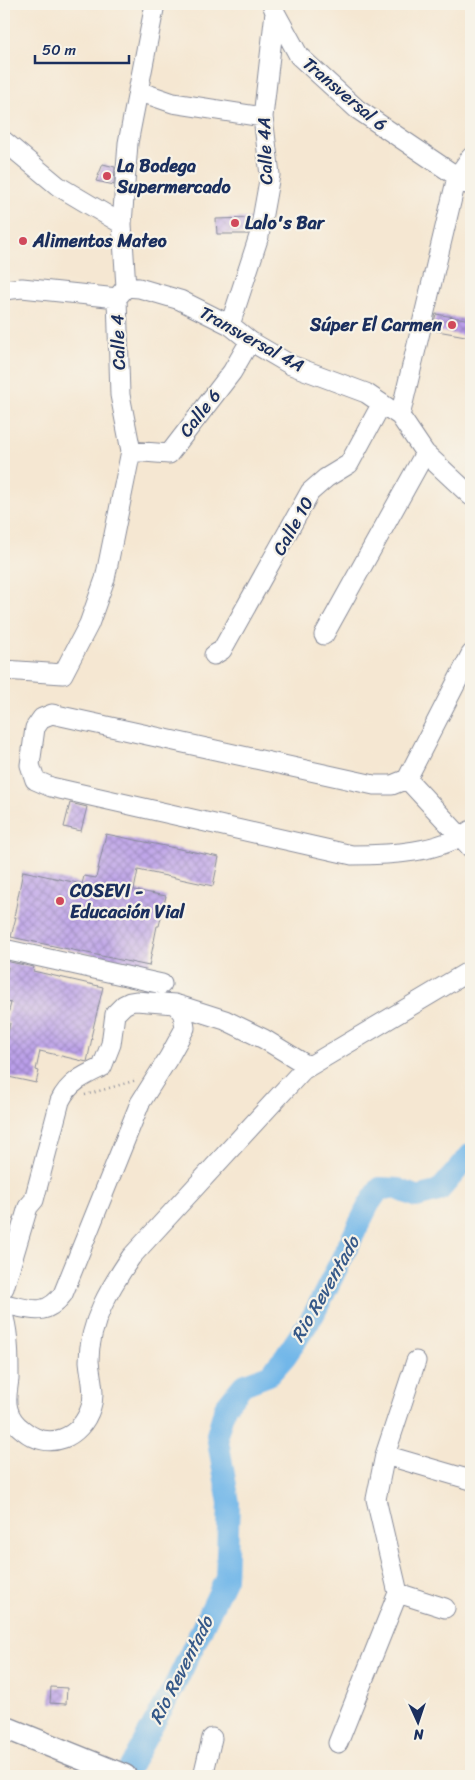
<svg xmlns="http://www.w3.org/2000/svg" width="475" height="1780" viewBox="0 0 475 1780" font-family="Sriracha,sans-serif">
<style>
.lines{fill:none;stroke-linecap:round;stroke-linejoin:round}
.river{stroke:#72b7e9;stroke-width:22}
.building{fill:url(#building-cross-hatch)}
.minor-casing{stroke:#888b98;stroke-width:21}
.major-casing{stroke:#888b98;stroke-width:25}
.path{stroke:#888b98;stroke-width:2.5;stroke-dasharray:1 4;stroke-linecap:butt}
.minor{stroke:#fff;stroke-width:19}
.major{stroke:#fff;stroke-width:22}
.poi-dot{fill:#d1495b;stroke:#f7f3e8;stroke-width:2}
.labels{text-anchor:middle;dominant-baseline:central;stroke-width:4.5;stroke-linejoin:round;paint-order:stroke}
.street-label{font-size:18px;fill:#1b2f5e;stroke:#f7f3e8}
.poi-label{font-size:18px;font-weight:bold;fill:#1b2f5e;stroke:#f7f3e8;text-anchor:start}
.water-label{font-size:19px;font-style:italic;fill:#355888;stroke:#f7f3e8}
</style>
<defs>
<pattern id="building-cross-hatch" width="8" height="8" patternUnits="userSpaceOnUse" patternTransform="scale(1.25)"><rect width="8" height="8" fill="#ba9ee9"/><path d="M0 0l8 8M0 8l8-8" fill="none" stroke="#9681c0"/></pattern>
</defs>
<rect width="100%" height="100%" fill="#f7f3e8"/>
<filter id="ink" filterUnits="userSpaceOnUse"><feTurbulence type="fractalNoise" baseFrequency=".02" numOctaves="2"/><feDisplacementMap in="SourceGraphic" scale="10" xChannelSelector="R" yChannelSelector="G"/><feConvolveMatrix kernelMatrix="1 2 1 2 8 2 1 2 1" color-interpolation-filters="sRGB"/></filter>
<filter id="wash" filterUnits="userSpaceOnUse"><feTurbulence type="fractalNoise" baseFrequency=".0096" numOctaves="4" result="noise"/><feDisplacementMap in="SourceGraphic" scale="20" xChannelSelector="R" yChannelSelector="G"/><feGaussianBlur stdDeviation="1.12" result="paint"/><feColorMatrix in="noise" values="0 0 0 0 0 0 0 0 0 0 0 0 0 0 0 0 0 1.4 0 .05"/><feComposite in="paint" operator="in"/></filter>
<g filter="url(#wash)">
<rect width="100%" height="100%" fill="#f5e7d2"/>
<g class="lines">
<path class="river" d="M125 1776 174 1687 226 1578 229 1503 217 1435 225 1407 243 1385 269 1375 285 1357 314 1314 369 1204 380 1188 398 1189 417 1197 439 1191 471 1154"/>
</g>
<g id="blocks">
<path class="building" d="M103 164 115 167 114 185 96 181Z
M251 218 248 234H217L216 219Z
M436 314 471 320V337L432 330Z
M70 803 87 807 81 831 64 827Z
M106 834 219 857 213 886 138 870 134 890 166 896 159 926H157L149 966 11 937 16 917H14L23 871 82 884 84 876 96 878Z
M5 961 34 967 33 971 103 987 91 1037 92 1038 87 1062 40 1051 36 1070 39 1071 36 1083 4 1076V1054L10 1023 6 1022 11 1003 4 1001V986L8 967 4 966Z
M51 1687 67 1688 66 1704 50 1703Z"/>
</g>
</g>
<g filter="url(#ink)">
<use href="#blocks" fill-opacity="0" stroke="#888b98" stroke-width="1"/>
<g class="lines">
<g class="minor-casing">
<path id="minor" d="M275 12 299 56 357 109 471 186
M138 91 173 103 263 117
M4 141 58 186 122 224
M126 287 139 288 180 300 230 325 250 341 291 365 366 393 400 416 425 453 471 496
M4 290 22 288 117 298
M230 325 259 236 270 175 263 117 275 12 272 4
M400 416 457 177 471 157
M131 451 169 454 232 372 250 341
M324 635 425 453
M471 654 407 779 392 785H374L52 714 42 718 35 728 30 765 35 780 51 787 352 855C390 855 439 853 471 830
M214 655 222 650 310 492 326 478 349 464 381 405
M4 670 63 674 89 624 105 579 131 451 120 395 117 298 126 287 122 224 128 143 155 4
M407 779 471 848
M4 949 162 984
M4 1288 28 1207 34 1200 60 1101C69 1082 85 1075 102 1067L111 1044 115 1014 124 1005 130 1002 136 1001 175 1004 225 1020 264 1039 308 1066
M4 1304C30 1309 45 1318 63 1294L140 1103 169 1057 185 1028 183 1014 175 1004
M4 1318C9 1337 9 1359 9 1379 8 1388 5 1400 8 1409 10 1418 16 1425 23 1430 49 1452 81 1438 91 1407 96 1393 90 1375 89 1361 89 1322 110 1288 131 1257L303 1070 471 970
M385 1455 471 1480
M398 1593 445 1608
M338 1743 398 1593 376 1499 385 1455 416 1361
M203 1776 212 1738"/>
</g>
<g class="major-casing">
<path id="major" d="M4 1727 125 1776"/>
</g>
<path class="path" d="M85 1095 137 1080"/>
<use href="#minor" class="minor"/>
<use href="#major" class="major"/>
</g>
</g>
<g class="poi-dot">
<circle cx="107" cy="176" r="5"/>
<circle cx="235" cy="223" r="5"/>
<circle cx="23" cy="241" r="5"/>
<circle cx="452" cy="325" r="5"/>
<circle cx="60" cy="901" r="5"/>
</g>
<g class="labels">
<g class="street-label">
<text transform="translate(345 94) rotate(40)">Transversal 6</text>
<text transform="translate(265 151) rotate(-92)">Calle 4A</text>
<text transform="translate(252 339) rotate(29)">Transversal 4A</text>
<text transform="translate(118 342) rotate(-92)">Calle 4</text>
<text transform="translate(200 413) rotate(-52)">Calle 6</text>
<text transform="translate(293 526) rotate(-61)">Calle 10</text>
</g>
<g class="poi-label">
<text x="117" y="166">La Bodega<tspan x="117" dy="21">Supermercado</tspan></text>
<text x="245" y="223">Lalo's Bar</text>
<text x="33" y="241">Alimentos Mateo</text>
<text x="442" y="325" text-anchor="end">Súper El Carmen</text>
<text x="70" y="891">COSEVI -<tspan x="70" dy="21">Educación Vial</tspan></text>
</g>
<g class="water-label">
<text transform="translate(325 1289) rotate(-60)">Rio Reventado</text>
<text transform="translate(181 1670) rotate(-63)">Rio Reventado</text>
</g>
</g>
<rect width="475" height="1780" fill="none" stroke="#f7f3e8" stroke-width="20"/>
<g transform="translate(418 1722) rotate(177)" stroke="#f7f3e8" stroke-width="4" paint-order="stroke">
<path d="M0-4L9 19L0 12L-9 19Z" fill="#1b2f5e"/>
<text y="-8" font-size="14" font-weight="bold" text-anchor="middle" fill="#1b2f5e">N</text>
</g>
<path d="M35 55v8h94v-8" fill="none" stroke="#1b2f5e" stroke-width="2.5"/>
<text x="42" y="55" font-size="15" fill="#1b2f5e" stroke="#f7f3e8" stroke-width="4" paint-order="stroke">50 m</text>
</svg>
